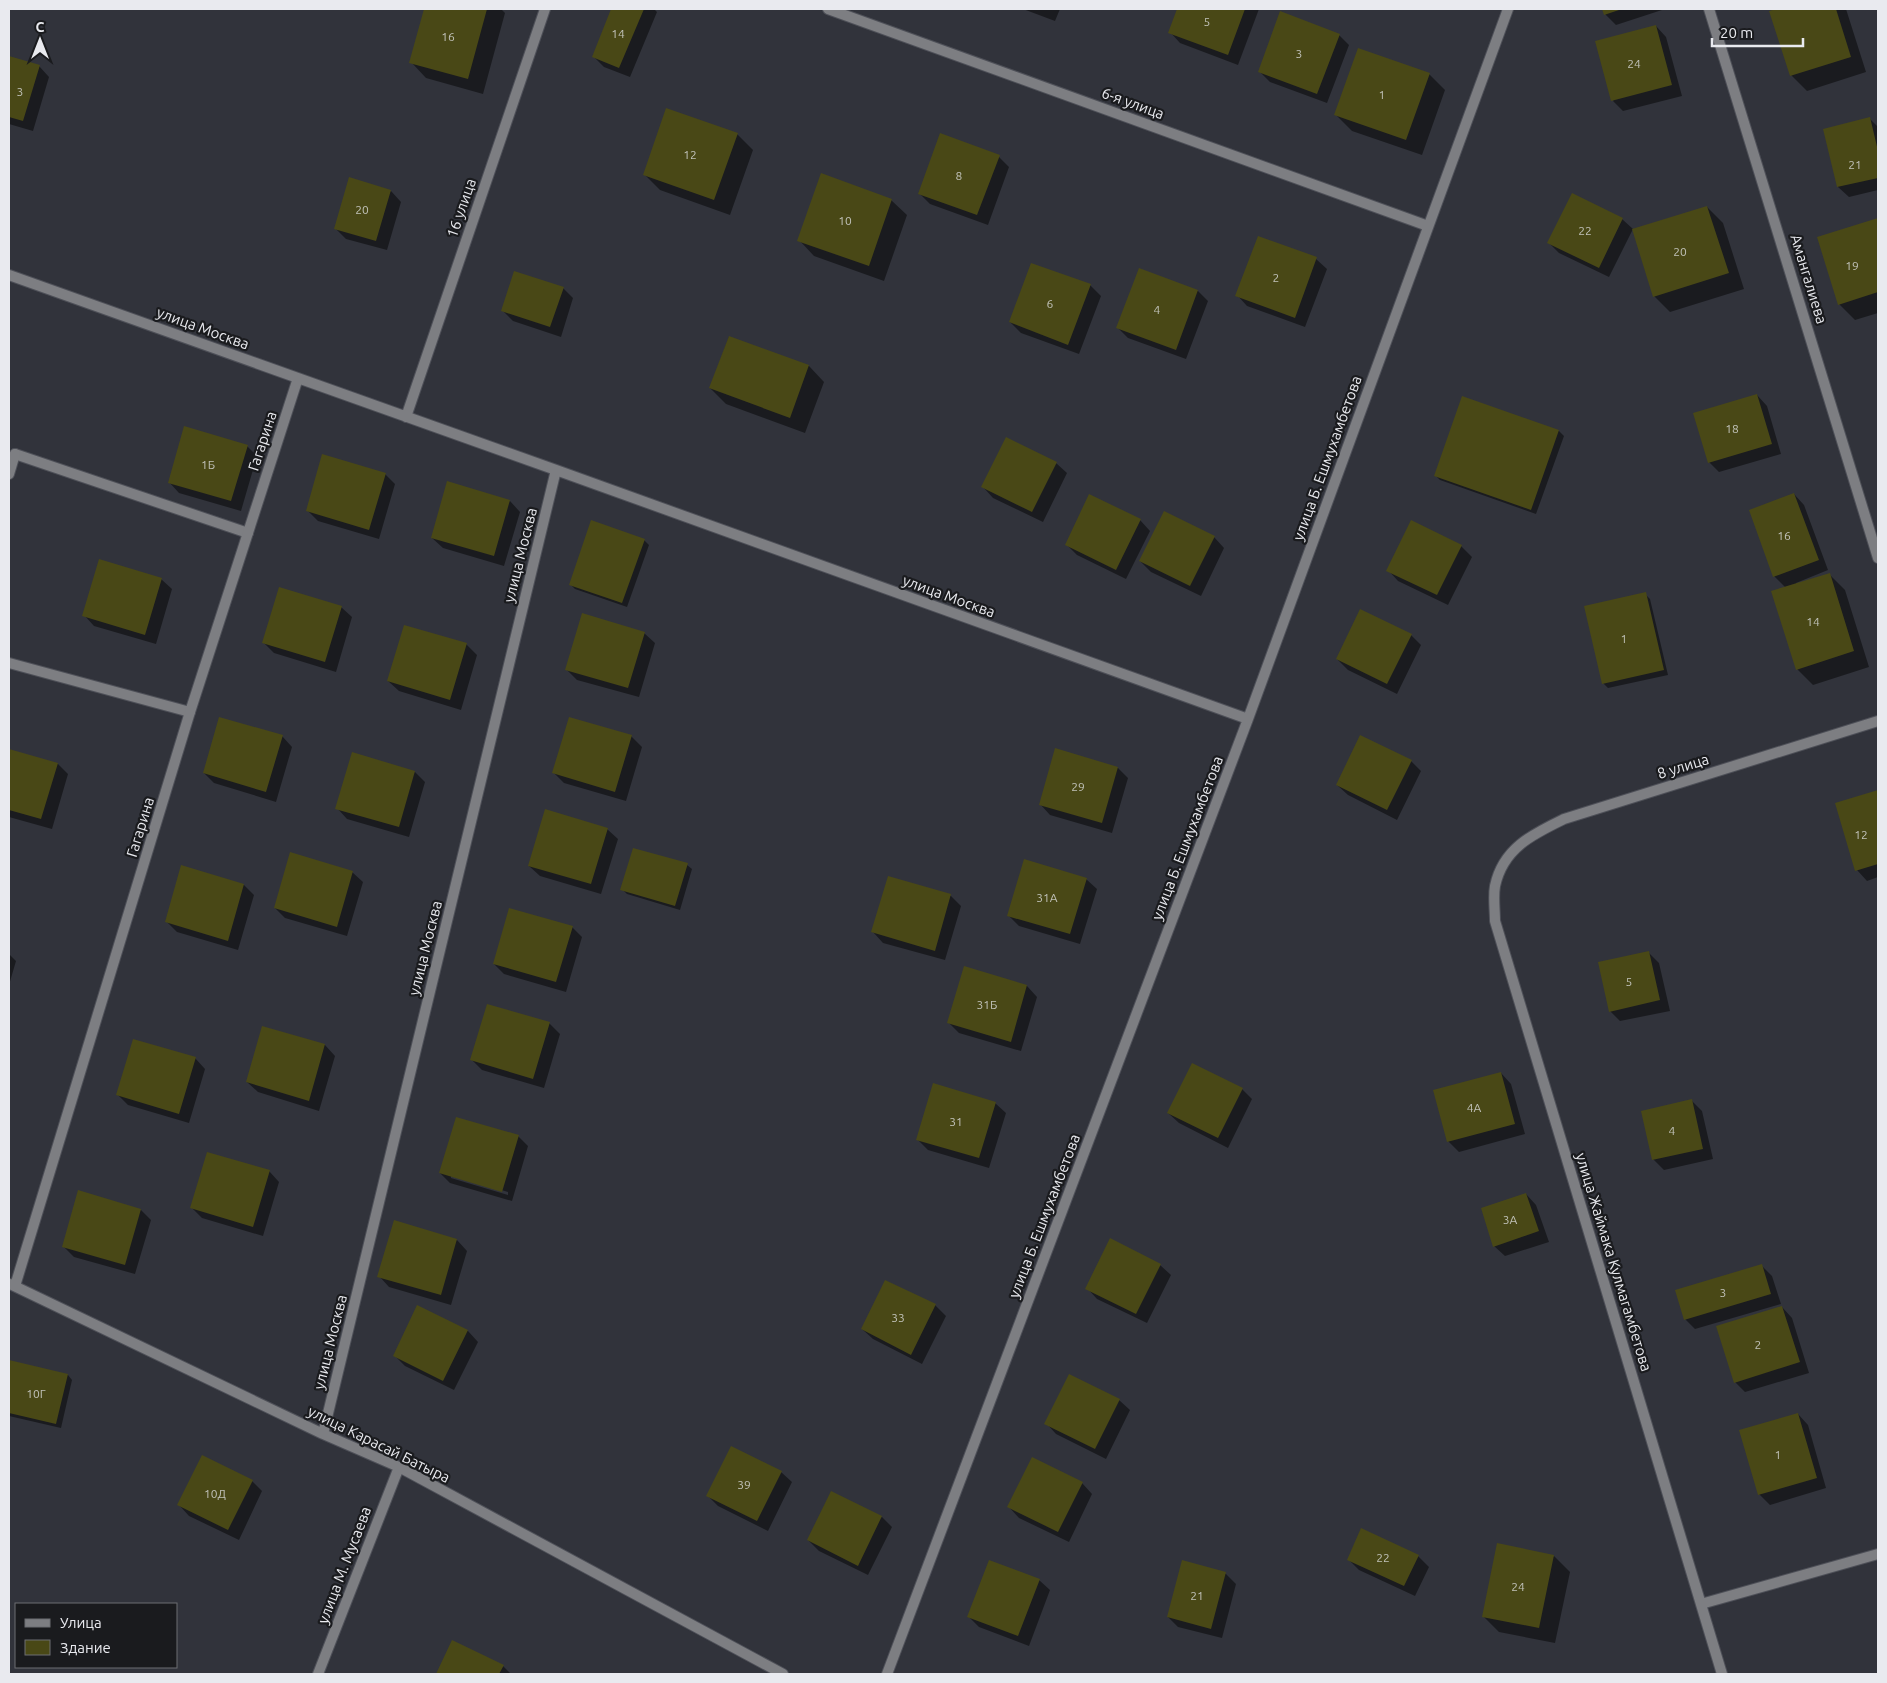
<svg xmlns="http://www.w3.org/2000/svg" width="1887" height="1683" viewBox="0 0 1887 1683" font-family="Ubuntu,sans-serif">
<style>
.shadow{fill:#0007;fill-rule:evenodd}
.building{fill:#494816}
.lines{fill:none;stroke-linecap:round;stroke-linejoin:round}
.lane-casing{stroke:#4e5058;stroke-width:12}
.street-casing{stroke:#4e5058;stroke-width:12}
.lane{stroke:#7d7e82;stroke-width:10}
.street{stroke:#7d7e82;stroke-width:10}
.labels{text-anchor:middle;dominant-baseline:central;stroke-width:4.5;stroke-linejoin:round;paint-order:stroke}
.number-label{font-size:12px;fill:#c1c2b9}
.street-label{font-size:15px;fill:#e9eaef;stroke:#1a1b1e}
</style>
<rect width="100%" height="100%" fill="#31333b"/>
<path class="shadow" d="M425 9H501L505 13 483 94 426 78 411 62Z
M613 9H654L657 12 630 77 604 67 593 56Z
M1023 9H1060L1055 21Z
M1179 9H1259L1238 65 1180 43 1170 32Z
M1604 9H1662V10L1616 25 1605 14Z
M1780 9H1846L1866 72 1807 91 1791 75 1770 12Z
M1656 26 1666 37 1682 96 1623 111 1613 101Z
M1339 35 1349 45 1327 103 1270 82 1259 71Z
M9 57 39 66 49 77 33 131 9 124Z
M1429 74 1445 90 1422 155 1352 131 1336 115Z
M1870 119 1878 127V190L1849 197 1838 187 1824 130Z
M737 134 753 150 730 215 660 190 644 174Z
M999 157 1009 167 988 225 930 204 919 193Z
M391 191 401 202 387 250 346 239 335 228Z
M891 200 907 215 884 281 814 256 799 240Z
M1707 207 1723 223 1744 289 1670 312 1654 296Z
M1622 219 1633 229 1609 277 1559 253 1549 243Z
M1878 219V313L1855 320 1839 304 1818 238Z
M1259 237 1316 259 1327 269 1305 327 1247 306 1237 295Z
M1140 270 1198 291 1208 301 1186 359 1128 338 1118 328Z
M1090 285 1101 296 1079 354 1021 333 1010 322Z
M563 288 573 298 561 337 513 321 502 310Z
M729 337 809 366 824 382 805 433 726 404 710 388Z
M1757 395 1767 406 1781 454 1719 472 1709 462Z
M1463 398 1559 431 1564 436 1536 514 1440 480 1435 475Z
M247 446 257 456 241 511 179 493 169 482Z
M1056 463 1067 473 1043 522 993 498 983 487Z
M385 474 395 484 379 539 318 521 307 510Z
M1794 494 1804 505 1828 570 1796 583V585L1829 574 1845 590 1869 667 1813 685 1797 669 1786 588 1774 576Z
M510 501 520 512 504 566 443 548 432 538Z
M1140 520 1150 531 1126 579 1077 555 1066 544Z
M1214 537 1224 548 1201 596 1151 572 1140 561Z
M644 540 649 545 627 607 575 589 570 584Z
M1461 546 1472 557 1448 605 1398 581 1388 570Z
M161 579 172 589 156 644 94 626 84 615Z
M1645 594 1650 599 1668 675 1608 688 1603 683Z
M341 607 352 617 336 672 274 653 264 643Z
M644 633 655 643 639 697 577 680 566 669Z
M1411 635 1421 645 1397 694 1348 670 1337 659Z
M466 644 477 655 461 710 399 691 388 681Z
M282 736 292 747 276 802 214 783 204 773Z
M631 736 642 747 626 801 564 783 554 773Z
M9 750 58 764 68 774 52 829 9 817Z
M1056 750 1118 768 1128 778 1112 833 1050 815 1040 804Z
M1411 761 1421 771 1397 820 1348 795 1337 785Z
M415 772 425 782 409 837 347 819 337 808Z
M1878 792V877L1867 881 1857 870 1837 804Z
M607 829 618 839 601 894 540 876 529 866Z
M687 865 692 869 680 910 627 894 622 889Z
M182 867 244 885 254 895 238 950 177 932 166 921Z
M352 872 363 882 347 936 285 918 275 908Z
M889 878 951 896 961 906 945 960 883 943 873 932Z
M1086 879 1097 889 1080 944 1019 926 1008 915Z
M572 927 582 937 566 992 504 974 494 964Z
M1649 953 1659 963 1670 1011 1620 1021 1610 1011Z
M9 954 16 961 9 985Z
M965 968 1027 986 1037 997 1021 1051 959 1033 949 1023Z
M549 1023 560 1034 544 1088 482 1070 472 1060Z
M263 1027 325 1045 335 1056 319 1111 258 1092 247 1082Z
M195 1058 205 1069 189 1123 128 1105 117 1094Z
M1501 1073 1511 1084 1525 1134 1459 1152 1448 1141Z
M1242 1089 1252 1099 1228 1148 1179 1123 1168 1113Z
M1692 1101 1702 1111 1713 1159 1664 1170 1653 1159Z
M995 1103 1006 1113 989 1168 928 1150 917 1139Z
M518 1136 528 1146 512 1201 450 1183 440 1173ZM451 1175 508 1192V1195L451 1178Z
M269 1171 279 1182 263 1236 202 1218 192 1208Z
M1526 1194 1536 1205 1549 1242 1505 1256 1494 1246Z
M141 1210 151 1220 135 1274 74 1257 63 1246Z
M457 1240 467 1251 451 1305 389 1287 379 1276Z
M1160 1265 1171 1275 1147 1323 1097 1299 1087 1288Z
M1762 1266 1772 1276 1781 1304 1695 1329 1685 1319Z
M886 1281 935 1305 946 1316 922 1364 873 1339 862 1329Z
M418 1307 468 1331 478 1342 454 1390 405 1366 394 1355Z
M1782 1307 1792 1318 1809 1373 1745 1392 1735 1382Z
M10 1361 68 1375 72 1380 61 1428 9 1416Z
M1119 1400 1130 1410 1106 1459 1056 1434 1046 1423Z
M1798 1414 1808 1425 1826 1488 1770 1505 1759 1494Z
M781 1472 792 1482 768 1531 718 1506 708 1496Z
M252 1481 262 1491 239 1540 189 1516 179 1505Z
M1082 1483 1092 1494 1069 1542 1019 1518 1009 1507Z
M882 1517 892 1527 868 1575 819 1551 808 1540Z
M1418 1556 1429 1567 1415 1596 1359 1570 1348 1559Z
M1554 1556 1570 1572 1555 1643 1499 1632 1484 1617Z
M1183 1562 1226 1574 1236 1584 1222 1638 1178 1627 1168 1617Z
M1039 1580 1050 1590 1029 1646 979 1627 969 1617Z
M453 1642 503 1666 511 1674H437Z"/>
<path class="building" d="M424 9H487L468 79 409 63Z
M611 9H644L619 68 592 57Z
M1177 9H1245L1228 55 1168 33Z
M1602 9H1622L1604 15Z
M1776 9H1836L1851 57 1790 76 1769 11Z
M1280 11 1340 34 1317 94 1258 72Z
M1656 25 1672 85 1611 101 1595 41Z
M1358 48 1430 73 1406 140 1334 115Z
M9 56 40 65 23 121 9 117Z
M666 108 738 133 714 200 643 175Z
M1870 117 1878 151V178L1837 187 1823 129Z
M940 133 1000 155 977 215 918 194Z
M821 173 892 199 869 266 797 241Z
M349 177 391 190 376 241 334 229Z
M1572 193 1623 218 1599 268 1547 243Z
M1707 206 1729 273 1653 297 1632 229Z
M1878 218V292L1838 305 1817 237Z
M1258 236 1317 257 1295 318 1235 296Z
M1031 263 1091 284 1068 345 1009 322Z
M1139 268 1198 290 1176 350 1116 328Z
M514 271 564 287 550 327 501 311Z
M729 336 809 365 790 418 709 388Z
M1757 394 1772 444 1708 463 1693 413Z
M1462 396 1559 430 1531 510 1434 476Z
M184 426 248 445 231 501 168 483Z
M1006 437 1057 462 1032 512 981 487Z
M322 454 386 473 369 530 306 511Z
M447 481 510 500 494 556 431 538Z
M1794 493 1819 560 1773 577 1749 510Z
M1089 494 1141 519 1116 570 1065 545Z
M1164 511 1215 536 1190 586 1139 561Z
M591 520 645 539 622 603 569 585Z
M1411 520 1462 545 1437 595 1386 571Z
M99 559 162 578 145 635 82 616Z
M1830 573 1854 651 1796 670 1771 591Z
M279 587 342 606 325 662 262 643Z
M1646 592 1664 670 1602 684 1584 606Z
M1360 609 1412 634 1387 684 1336 659Z
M582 613 645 632 628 688 565 670Z
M404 625 467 643 450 700 387 681Z
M219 717 283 735 266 792 203 773Z
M569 717 632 735 615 792 552 773Z
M1360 735 1412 760 1387 810 1336 785Z
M1055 748 1118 767 1102 823 1039 805Z
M9 749 58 763 41 819 9 810Z
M352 752 415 771 399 827 335 809Z
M1878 790V864L1855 871 1835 803Z
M545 809 608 828 591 884 528 866Z
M633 848 688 863 675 906 620 890Z
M290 852 353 871 337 927 274 908Z
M1024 859 1087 878 1070 934 1007 916Z
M181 865 244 884 228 941 165 922Z
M888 876 951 894 935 951 871 932Z
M509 908 573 926 556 982 493 964Z
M1649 951 1660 1000 1609 1012 1598 962Z
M964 966 1027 985 1011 1042 947 1023Z
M487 1004 550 1022 533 1079 470 1060Z
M262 1026 325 1044 309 1101 246 1082Z
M133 1039 196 1057 179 1114 116 1095Z
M1192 1063 1243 1088 1218 1138 1167 1113Z
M1501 1072 1515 1124 1447 1142 1433 1090Z
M933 1083 996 1102 979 1158 916 1140Z
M1692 1099 1703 1149 1652 1160 1641 1111Z
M456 1117 519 1135 502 1192 439 1173Z
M207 1152 270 1170 253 1227 190 1208Z
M78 1190 141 1209 125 1265 62 1247Z
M1526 1193 1539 1231 1493 1247 1481 1208Z
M394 1220 457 1239 441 1295 377 1277Z
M1110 1238 1161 1264 1136 1314 1085 1289Z
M1762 1264 1771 1294 1684 1320 1675 1290Z
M885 1280 936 1304 911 1355 861 1329Z
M417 1305 468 1330 443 1381 393 1356Z
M1782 1306 1800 1362 1734 1383 1716 1326Z
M9 1360 68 1374 56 1424 9 1413Z
M1069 1374 1120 1399 1095 1449 1044 1424Z
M1798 1413 1817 1478 1758 1495 1739 1430Z
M731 1446 782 1471 757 1521 706 1496Z
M202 1455 253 1480 228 1530 177 1505Z
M1032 1457 1083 1482 1058 1532 1007 1507Z
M831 1491 882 1516 858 1566 807 1540Z
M1361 1528 1419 1555 1404 1586 1347 1560Z
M1497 1543 1554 1555 1539 1628 1482 1617Z
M989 1560 1040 1579 1018 1636 967 1617Z
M1182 1560 1226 1572 1211 1629 1167 1617Z
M452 1640 504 1665 499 1674H436Z"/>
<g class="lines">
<g class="lane-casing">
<path id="lane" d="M15 454 248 533
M9 663 190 712"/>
</g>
<g class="street-casing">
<path id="street" d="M828 9 1428 226
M1709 9 1878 558
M9 275 556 470 1248 719
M406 417 545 9
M9 474 15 454
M10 1284 323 1434 399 1467 783 1674
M15 1286 190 712 298 378
M323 1434 556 470
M1701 1604 1878 1554
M318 1674 399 1467
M887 1674 1248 719 1508 9
M1722 1674 1495 921C1495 910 1493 897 1495 886 1503 848 1533 834 1564 819L1878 721"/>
</g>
<use href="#lane" class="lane"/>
<use href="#street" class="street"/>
</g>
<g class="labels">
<g class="number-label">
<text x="1207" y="21">5</text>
<text x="618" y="33">14</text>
<text x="448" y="36">16</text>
<text x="1299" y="53">3</text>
<text x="1634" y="63">24</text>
<text x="20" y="91">3</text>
<text x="1382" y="94">1</text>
<text x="690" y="154">12</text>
<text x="1855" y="164">21</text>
<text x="959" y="175">8</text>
<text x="362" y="209">20</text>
<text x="845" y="220">10</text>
<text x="1585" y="230">22</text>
<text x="1680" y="251">20</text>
<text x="1852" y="265">19</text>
<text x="1276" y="277">2</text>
<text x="1050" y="303">6</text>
<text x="1157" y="309">4</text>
<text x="1732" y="428">18</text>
<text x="208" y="464">1Б</text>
<text x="1784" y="535">16</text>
<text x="1813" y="621">14</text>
<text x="1624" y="638">1</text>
<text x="1078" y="786">29</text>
<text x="1861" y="834">12</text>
<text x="1047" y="897">31А</text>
<text x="1629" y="981">5</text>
<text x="987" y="1004">31Б</text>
<text x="1474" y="1107">4А</text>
<text x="956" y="1121">31</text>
<text x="1672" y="1130">4</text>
<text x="1510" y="1219">3А</text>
<text x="1723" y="1292">3</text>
<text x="898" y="1317">33</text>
<text x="1758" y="1344">2</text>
<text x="36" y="1393">10Г</text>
<text x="1778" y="1454">1</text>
<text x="744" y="1484">39</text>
<text x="215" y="1493">10Д</text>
<text x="1383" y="1557">22</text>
<text x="1518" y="1586">24</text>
<text x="1197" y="1595">21</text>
</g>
<g class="street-label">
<text transform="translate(1133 103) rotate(20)">6-я улица</text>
<text transform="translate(461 208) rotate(-71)">16 улица</text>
<text transform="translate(1809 279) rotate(73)">Амангалиева</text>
<text transform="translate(203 328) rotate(20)">улица Москва</text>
<text transform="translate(262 441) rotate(-72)">Гагарина</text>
<text transform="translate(1327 458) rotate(-70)">улица Б. Ешмухамбетова</text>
<text transform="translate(520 555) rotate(-76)">улица Москва</text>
<text transform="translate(949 596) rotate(20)">улица Москва</text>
<text transform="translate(1683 766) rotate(-17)">8 улица</text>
<text transform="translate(140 827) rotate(-73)">Гагарина</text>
<text transform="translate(1187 838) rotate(-69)">улица Б. Ешмухамбетова</text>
<text transform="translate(425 948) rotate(-76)">улица Москва</text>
<text transform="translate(1044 1216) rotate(-69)">улица Б. Ешмухамбетова</text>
<text transform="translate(1614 1262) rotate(73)">улица Жаймака Кулмагамбетова</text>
<text transform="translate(330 1342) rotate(-76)">улица Москва</text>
<text transform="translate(379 1444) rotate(26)">улица Карасай Батыра</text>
<text transform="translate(344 1565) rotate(-69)">улица М. Мусаева</text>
</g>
</g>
<rect width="1887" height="1683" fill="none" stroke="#e9eaef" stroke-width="20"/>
<rect x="15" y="1603" width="162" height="65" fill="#1a1b1e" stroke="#6d6e72"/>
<rect x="25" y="1619" width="25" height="8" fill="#7d7e82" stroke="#6d6e72"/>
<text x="60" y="1628" font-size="15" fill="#e9eaef">Улица</text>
<rect x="25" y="1640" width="25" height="15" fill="#494816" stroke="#6d6e72"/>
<text x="60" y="1653" font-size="15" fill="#e9eaef">Здание</text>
<g transform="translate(40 40)" stroke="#1a1b1e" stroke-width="4" paint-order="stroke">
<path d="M0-4L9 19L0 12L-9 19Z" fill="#e9eaef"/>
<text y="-8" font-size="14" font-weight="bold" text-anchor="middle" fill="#e9eaef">С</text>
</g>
<path d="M1712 38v8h91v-8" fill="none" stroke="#e9eaef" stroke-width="2.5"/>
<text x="1720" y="38" font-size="15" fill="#e9eaef" stroke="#1a1b1e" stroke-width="4" paint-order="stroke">20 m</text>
</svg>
